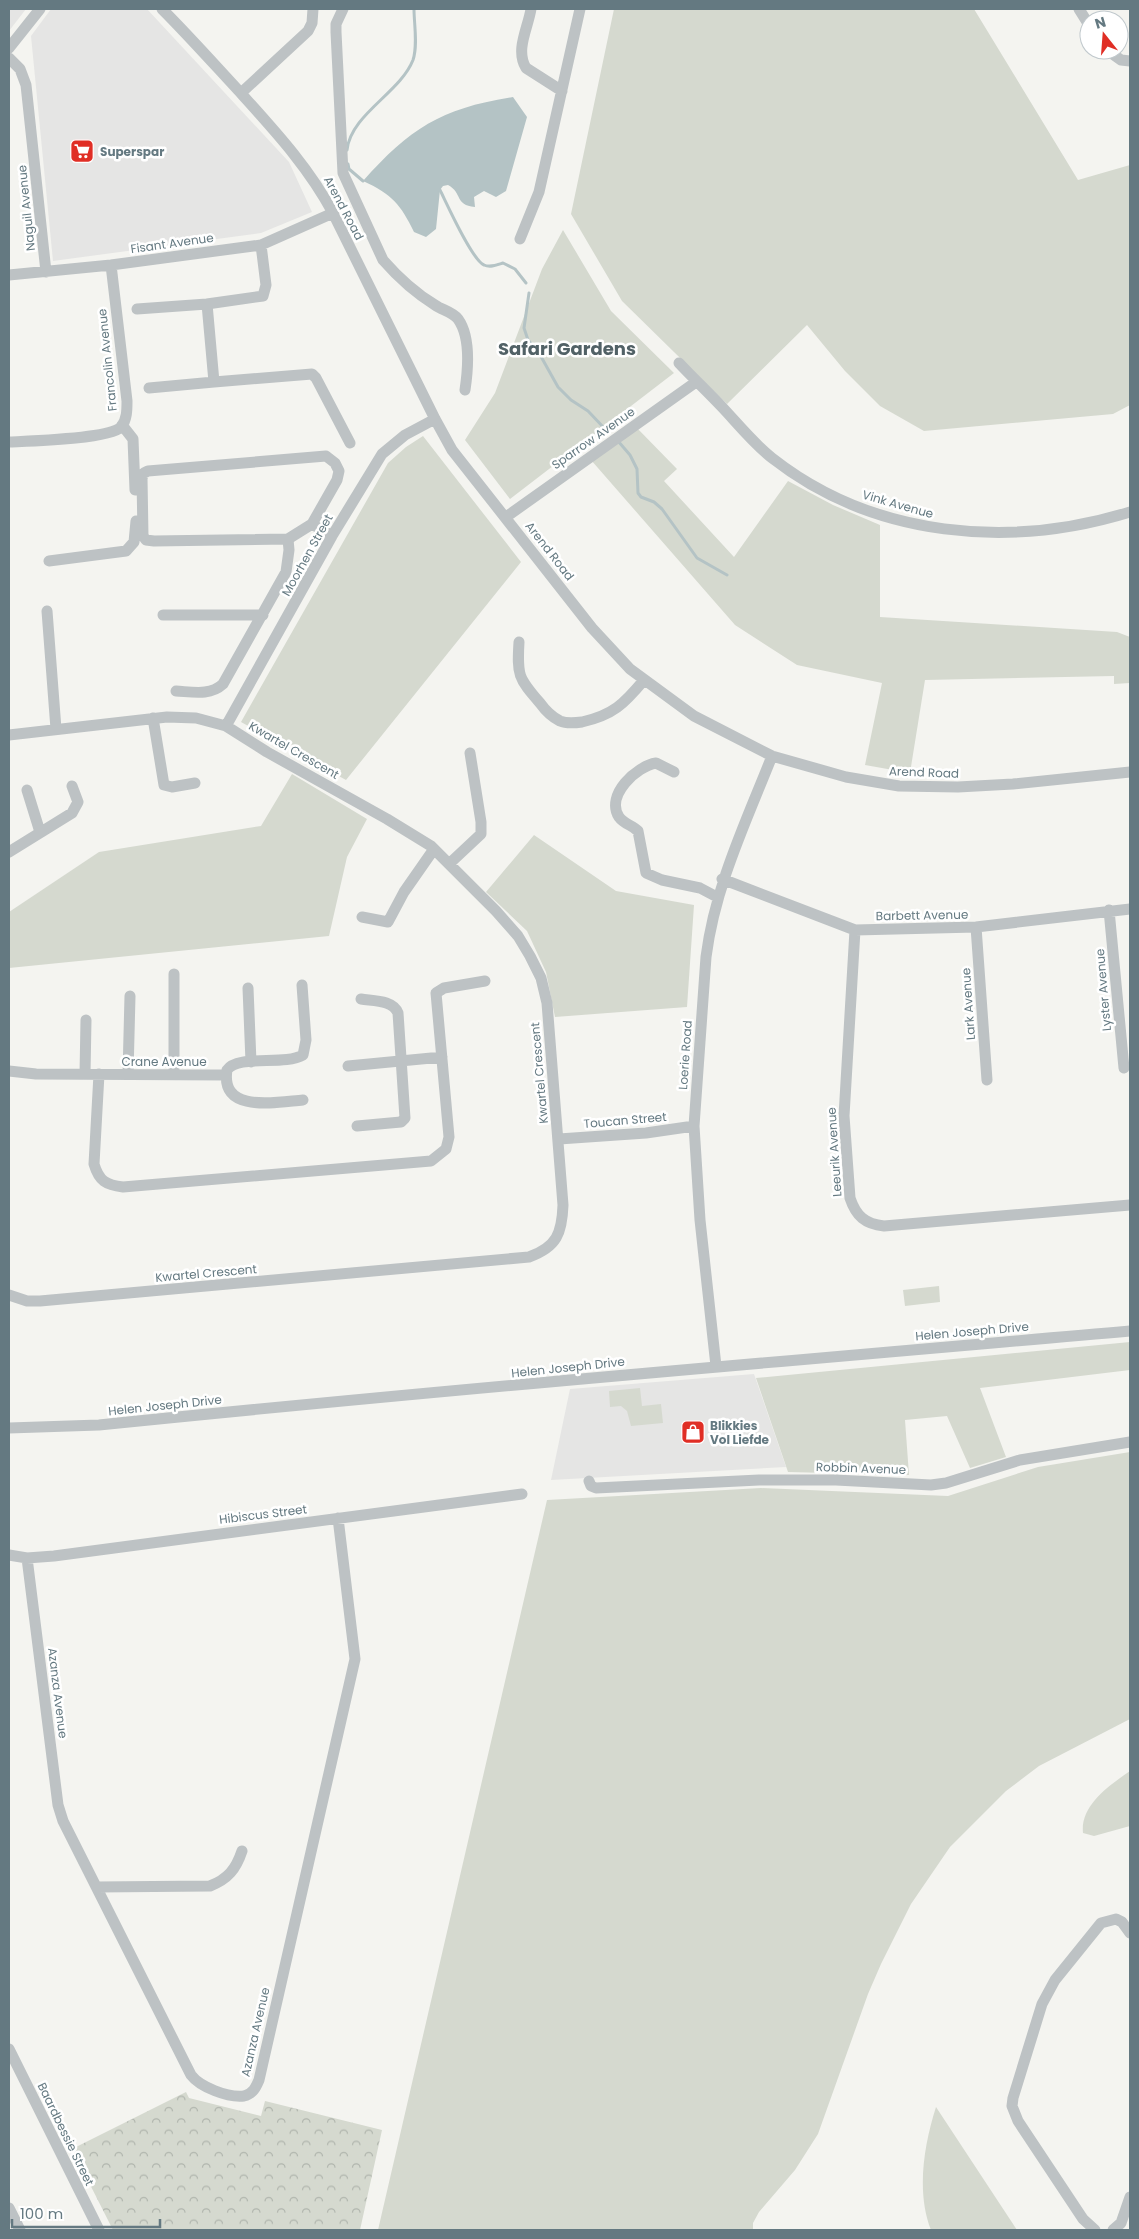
<svg xmlns="http://www.w3.org/2000/svg" width="1139" height="2239" viewBox="0 0 1139 2239" font-family="Poppins,sans-serif">
<style>
.built{fill:#e5e5e4}
.green{fill:#d5d9cf}
.forest{fill:url(#forest-crowns)}
.water{fill:#b4c3c5}
.lines{fill:none;stroke-linecap:round;stroke-linejoin:round}
.stream{stroke:#b4c3c5;stroke-width:3}
.minor{stroke:#bdc2c4;stroke-width:11}
.labels{text-anchor:middle;dominant-baseline:central;stroke-width:5;stroke-linejoin:round;paint-order:stroke}
.poi-label{font-size:12px;font-weight:bold;fill:#647981;stroke:#fff;text-anchor:start}
.street-label{font-size:12px;fill:#647981;stroke:#fff}
.district-label{font-size:18px;font-weight:bold;fill:#516166;stroke:#fff}
</style>
<defs>
<pattern id="forest-crowns" width="20" height="18" patternUnits="userSpaceOnUse" patternTransform="scale(1.25)"><rect width="20" height="18" fill="#d5d9cf"/><path d="M2 6a3 3 0 1 1 6 0M12 15a3 3 0 1 1 6 0" fill="none" stroke="#b0b5ad"/></pattern>
</defs>
<rect width="100%" height="100%" fill="#f4f4f0"/>
<path class="built" d="M9 9H26L9 31Z
M51 9H147L289 162 312 212 261 233 53 261 31 36Z
M754 1374 786 1467 551 1480 570 1389Z"/>
<path class="green" d="M614 9H974L1078 180 1130 165V405L1113 414 924 431 880 406 845 371 807 325 727 404 622 301 571 214Z
M563 230 611 311 674 373 510 499 465 440 495 393 542 269Z
M636 427 677 469 664 481 734 557 788 481 833 505 880 525V617L1117 632 1130 637V683L1114 684V676L925 680 910 773 865 765 882 683 797 665 735 625 591 460Z
M423 436 521 562 346 780 241 722 388 463 406 447Z
M292 774 367 819 347 857 329 936 9 968V912L99 852 261 826Z
M534 835 616 891 694 905 687 1007 555 1017 546 972 527 931 486 892Z
M939 1286 940 1302 905 1306 903 1290Z
M1130 1342V1370L980 1388 1006 1457 970 1468 947 1416 905 1420 909 1475 788 1472 756 1378Z
M640 1388 642 1406 661 1404 663 1423 631 1426 627 1411 621 1406 610 1407 609 1391Z
M1130 1452V1719L1039 1766 1006 1791 950 1847 911 1904 881 1964 868 1994 818 2134 795 2170 759 2212 753 2223V2230H378L547 1500 761 1488 948 1496 1038 1467Z
M1130 1771V1826L1094 1836 1083 1833C1080 1805 1110 1785 1130 1771Z
M936 2107 1017 2230H931C916 2192 924 2145 936 2107Z"/>
<path class="forest" d="M186 2092 189 2098 261 2116 265 2101 382 2130 360 2230H113L72 2149Z"/>
<path class="water" d="M513 97 527 117 506 191 496 197 484 191 474 197 475 207C454 205 463 193 448 185L443 186 440 190 436 229 426 237 414 232C401 205 392 194 363 181 410 128 442 108 513 97Z"/>
<g class="lines">
<path class="stream" d="M347 150C351 114 400 93 413 60 418 45 414 24 414 9
M348 164 349 169 363 181
M440 190C447 204 472 260 484 265 490 268 497 265 503 263L515 269 526 283
M529 293 524 328 528 340 539 353 558 387 571 400 588 411 606 430
M618 441 630 455 637 469 638 493 641 497 654 502 662 509 697 558 727 575"/>
<path class="minor" d="M162 9C188 35 213 63 238 90 273 129 308 166 333 213L435 419 452 450 592 628 630 669 694 716 772 756 846 777 899 786 958 787 1013 784 1130 772
M343 9 336 24V32L343 173 383 260C397 276 417 294 435 305 442 310 453 312 458 319 471 337 468 370 465 390
M531 9C528 28 515 50 526 68L562 91
M1079 9 1089 25
M9 48 40 9
M1107 50 1121 60 1130 61
M9 58 20 69 26 85 46 272
M241 93 308 31 312 23 313 9
M520 239 539 192 580 9
M261 245 266 285 263 296 207 304 214 382 312 374 316 378 350 443
M9 275 111 265 261 245 333 213
M137 309 207 304
M679 363C693 378 708 392 722 407 738 424 753 443 772 458 874 538 1010 549 1130 512
M149 388 214 382
M122 425 133 439 135 490
M9 442C29 441 109 439 121 427 127 420 127 410 127 401L111 265
M326 456 335 463 339 471 337 480 312 524 288 539 154 541 146 540 143 536 142 478 144 473 148 471Z
M506 517 696 382
M312 524 332 536
M49 561 126 551 134 542 136 521
M47 611 56 729
M163 615H263
M519 642C517 675 518 678 540 703 545 710 552 717 560 721 567 724 575 723 582 722 613 715 624 704 644 680
M176 691C193 692 210 696 223 684L286 572 289 550 288 539
M153 718 164 785 172 787 195 783
M226 726 332 536 382 454 405 435 435 419
M9 735 167 717 196 718 226 726 267 752 387 819 431 846 496 911 518 936 530 956 541 978 547 1003 563 1205C562 1233 557 1247 529 1257L40 1301H27L9 1295
M674 772 656 763C637 766 605 795 619 817 624 824 632 825 638 831L646 873 662 880 700 888 717 897
M27 790 40 832
M9 852 72 813 78 802 72 786
M449 864 481 834V822L470 753
M722 879 855 930 976 927 1130 909
M1109 910 1124 1068
M362 917 388 922 404 892 434 849
M976 927 987 1080
M855 930 844 1116 850 1198C856 1216 865 1224 884 1226L1130 1205
M302 985 306 1040 303 1055C284 1066 238 1054 227 1070 220 1114 277 1102 303 1100
M248 988 251 1062
M348 1066 442 1057
M9 1071 36 1074 226 1075
M85 1074 86 1020
M99 1074 94 1164C99 1181 106 1185 123 1187L431 1161 446 1149 449 1137 436 993 444 988 485 981
M128 1074 130 996
M174 1074V974
M357 1126 401 1122 405 1118 398 1013C393 1000 374 1001 361 999
M559 1139 646 1133 694 1126
M716 1366 700 1220 694 1126 706 957C715 886 746 822 772 756
M9 1428 99 1425C442 1390 786 1361 1130 1331
M589 1481 591 1486 596 1488 759 1480H836L931 1485 946 1483 1020 1460 1130 1442
M9 1555 27 1558 54 1556 522 1494
M27 1558 58 1805 63 1821 191 2075C200 2087 228 2098 244 2096 253 2094 256 2087 259 2080L355 1659 338 1518
M97 1887 210 1886C228 1879 236 1869 242 1851
M9 2049 99 2230
M9 2208 20 2230
M1095 2230 1083 2219 1018 2121 1012 2106 1013 2098 1042 2004 1055 1980 1101 1923 1116 1919 1122 1922 1130 1933
M1113 2230 1121 2223 1130 2197"/>
</g>
<defs>
<g id="supermarket-square" transform="scale(1.25)"><rect x="-9" y="-9" width="18" height="18" rx="4" fill="#e02e25" stroke="#fff"/><path d="M-6-5.5h2.5l.6 2H6L4.5 2H-2.5L-4.4-4H-6ZM-1.5 3.2a1.3 1.3 0 1 0 .1 0ZM3 3.2a1.3 1.3 0 1 0 .1 0Z" fill="#fff"/></g>
<g id="shop-square" transform="scale(1.25)"><rect x="-9" y="-9" width="18" height="18" rx="4" fill="#e02e25" stroke="#fff"/><path d="M-5-2.5h2.3a2.7 3.5 0 0 1 5.4 0H5L5.5 6h-11ZM-1.5-2.5h3a1.5 2.3 0 0 0-3 0Z" fill="#fff"/></g>
</defs>
<g fill-rule="evenodd">
<use href="#supermarket-square" x="82" y="151"/>
<use href="#shop-square" x="693" y="1432"/>
</g>
<g class="labels">
<g class="poi-label">
<text x="100" y="151">Superspar</text>
<text x="710" y="1425">Blikkies<tspan x="710" dy="14">Vol Liefde</tspan></text>
</g>
<g class="street-label">
<text transform="translate(26 208) rotate(-96)">Naguil Avenue</text>
<text transform="translate(344 208) rotate(62)">Arend Road</text>
<text transform="translate(172 243) rotate(-8)">Fisant Avenue</text>
<text transform="translate(107 360) rotate(-96)">Francolin Avenue</text>
<text transform="translate(593 438) rotate(-35)">Sparrow Avenue</text>
<text transform="translate(898 504) rotate(16)">Vink Avenue</text>
<text transform="translate(550 551) rotate(52)">Arend Road</text>
<text transform="translate(307 555) rotate(-61)">Moorhen Street</text>
<text transform="translate(294 750) rotate(30)">Kwartel Crescent</text>
<text transform="translate(924 772) rotate(2)">Arend Road</text>
<text transform="translate(922 915) rotate(-1)">Barbett Avenue</text>
<text transform="translate(1103 990) rotate(-95)">Lyster Avenue</text>
<text transform="translate(968 1004) rotate(-94)">Lark Avenue</text>
<text transform="translate(685 1055) rotate(-86)">Loerie Road</text>
<text x="164" y="1061">Crane Avenue</text>
<text transform="translate(539 1073) rotate(-95)">Kwartel Crescent</text>
<text transform="translate(625 1120) rotate(-5)">Toucan Street</text>
<text transform="translate(834 1152) rotate(-94)">Leeurik Avenue</text>
<text transform="translate(206 1273) rotate(-5)">Kwartel Crescent</text>
<text transform="translate(972 1331) rotate(-5)">Helen Joseph Drive</text>
<text transform="translate(568 1367) rotate(-6)">Helen Joseph Drive</text>
<text transform="translate(165 1405) rotate(-6)">Helen Joseph Drive</text>
<text transform="translate(861 1468) rotate(2)">Robbin Avenue</text>
<text transform="translate(263 1514) rotate(-7)">Hibiscus Street</text>
<text transform="translate(58 1693) rotate(83)">Azanza Avenue</text>
<text transform="translate(255 2032) rotate(-77)">Azanza Avenue</text>
<text transform="translate(66 2134) rotate(64)">Baardbessie Street</text>
</g>
<g class="district-label">
<text x="567" y="348">Safari Gardens</text>
</g>
</g>
<rect width="1139" height="2239" fill="none" stroke="#647981" stroke-width="20"/>
<g transform="translate(1104 35) rotate(343)"><circle r="24" fill="#ffffff" stroke="#c1c9cd"/>
<path d="M0-4L9 19L0 12L-9 19Z" fill="#e02e25"/>
<text y="-8" font-size="14" font-weight="bold" text-anchor="middle" fill="#647981">N</text>
</g>
<path d="M12 2219v8h148v-8" fill="none" stroke="#647981" stroke-width="2.5"/>
<text x="20" y="2219" font-size="15" fill="#647981" stroke="#ffffff" stroke-width="4" paint-order="stroke">100 m</text>
</svg>
